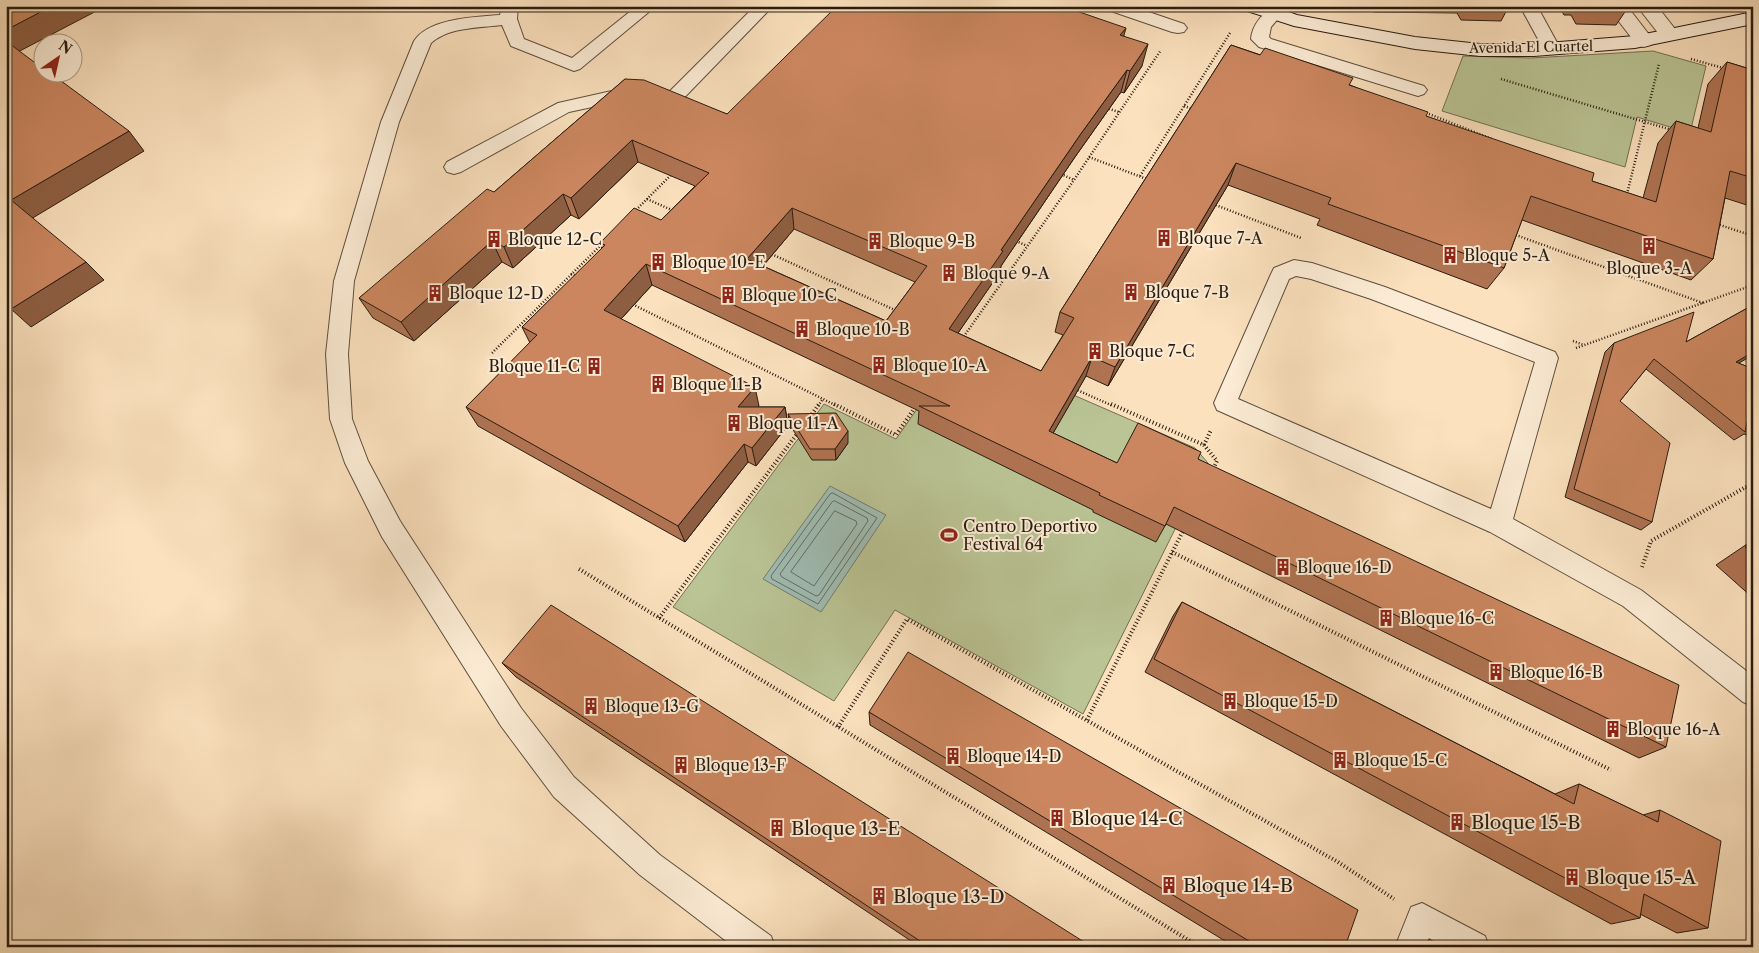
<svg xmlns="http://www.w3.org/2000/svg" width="1759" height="953" viewBox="0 0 1759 953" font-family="'Libre Caslon Text',serif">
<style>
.green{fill:#bac495;stroke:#727052}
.water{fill:#9fbdb3;stroke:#707d72}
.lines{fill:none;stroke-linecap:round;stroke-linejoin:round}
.shore{stroke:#646c62;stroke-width:1}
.service-casing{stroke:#5e4d3c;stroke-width:2}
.minor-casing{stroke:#5e4d3c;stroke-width:2}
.secondary-casing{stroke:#291c10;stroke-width:2}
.path-far1{stroke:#291c10;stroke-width:2.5;stroke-dasharray:1 2;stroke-linecap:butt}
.path{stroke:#291c10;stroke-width:4;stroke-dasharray:1 2.5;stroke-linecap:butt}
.service{fill:#fcecd5;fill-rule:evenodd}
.minor{fill:#fcecd5;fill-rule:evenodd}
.secondary{fill:#fcecd5;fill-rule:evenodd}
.wall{fill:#af7352;stroke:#291c10;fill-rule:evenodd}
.shaded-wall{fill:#8e5e42;stroke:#291c10}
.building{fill:#cb865f;stroke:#291c10;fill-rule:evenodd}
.labels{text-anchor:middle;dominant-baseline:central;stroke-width:4;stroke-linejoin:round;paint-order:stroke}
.far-street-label{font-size:14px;fill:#291c10;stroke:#fcecd5}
.poi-label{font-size:16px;fill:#291c10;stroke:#fcecd5;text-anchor:start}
.near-poi-label{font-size:19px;fill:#291c10;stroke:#fcecd5;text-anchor:start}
</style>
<rect width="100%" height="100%" fill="#fbe1be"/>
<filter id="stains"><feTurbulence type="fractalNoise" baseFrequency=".004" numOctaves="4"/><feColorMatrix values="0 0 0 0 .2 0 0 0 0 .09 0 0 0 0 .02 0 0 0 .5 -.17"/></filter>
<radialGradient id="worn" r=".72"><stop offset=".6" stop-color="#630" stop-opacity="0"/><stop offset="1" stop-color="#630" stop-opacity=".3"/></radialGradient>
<path class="green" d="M1653 51 1706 66 1690 133 1637 117 1625 167 1442 111 1463 56 1531 58Z
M961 346 1195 448 1208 463 1083 714 895 610 834 701 673 607 824 404 896 439Z"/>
<path class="water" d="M830 486 886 515 821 612 763 579Z"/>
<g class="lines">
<path class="shore" d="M833 493 877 518 818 604 772 579 771 576 830 494Z
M835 501 867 518 868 521 819 595 816 596 782 577 780 574 832 502Z
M835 511 856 521 857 524 814 586 791 572Z"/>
<g class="service-casing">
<path id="service" d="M502 6H518L517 19 524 39 572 58 637 6H656L580 69 574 71 511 46 502 25C478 28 449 27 431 43L399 122 354 281 348 354 352 419 368 461 400 521 521 708 574 777 660 855 771 936 775 947H734L640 875 554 797 501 726 382 537 345 463 330 419 326 354 334 281 381 122 414 41C429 18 475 17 500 15Z
M755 6H773L680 102 674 104 634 98 569 112 461 172 454 174 447 172 444 167 447 162 558 103 634 86 670 91Z
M1106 6H1131L1184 24 1187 28 1184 32 1178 33 1172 32 1108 10Z
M1520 6H1537L1560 48 1557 52 1551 54 1545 52Z
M1274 9 1280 10 1282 14 1271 27 1269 37 1271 39 1424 86 1427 90 1424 94 1418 96 1259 47 1251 39C1252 26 1262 12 1274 9Z
M1294 260 1312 263 1385 287 1555 352 1558 358 1513 519 1641 590 1753 676V706L1743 702 1623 606 1490 532 1217 410 1214 403 1271 274 1274 268ZM1296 276 1311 279 1371 299 1535 362 1491 509 1238 399 1289 279Z
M1422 903 1485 936 1489 947H1443L1429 938 1425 947H1395L1411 907Z"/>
</g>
<g class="minor-casing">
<path id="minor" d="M1607 6H1627L1654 41 1651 45 1644 47 1637 45Z
M1637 6H1657L1679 34 1676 38 1669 40 1662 38Z"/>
</g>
<g class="secondary-casing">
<path id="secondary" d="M1241 6H1272L1297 15 1415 37 1480 44H1534L1635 36 1753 12V24L1635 48 1534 56H1480L1415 49 1294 26 1244 10Z"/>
</g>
<path class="path-far1" d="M1691 59 1723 68
M1501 79 1672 130
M1184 106 1193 109
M1106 108 1119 112
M1429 114 1492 139
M1089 157 1149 180
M1061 174 1074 180
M1140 176 1230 33
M1627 194 1659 64
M647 199 674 211
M1213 204 1301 238
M634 212 672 174
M1717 224 1753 236
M1513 234 1703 303
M1016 241 1027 246
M769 253 897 311
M571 274 578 277
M630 303 837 406
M962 339 1074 180 1161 50
M1573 341 1584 345
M1576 348 1753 285
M492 353 603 243
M1075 389 1113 406
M818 406 823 399"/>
<path class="path" d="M834 404 896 435 916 406
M1111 404 1204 445 1217 461 1213 469
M810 417 819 404
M1204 445 1211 430
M1746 487 1753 493
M1172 552 1611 770
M1642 567 1651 541 1753 483
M579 569 1200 947
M659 618 797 434
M1087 720 1184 529
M838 727 907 619 1338 862 1394 899"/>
<use href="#service" class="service"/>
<use href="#minor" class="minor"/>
<use href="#secondary" class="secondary"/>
</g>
<path class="wall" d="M1372 6H1509L1501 21 1461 20 1457 13 1374 12Z
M1559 6H1629L1616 25 1576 24 1571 15H1564Z
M1124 36 1142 66 1124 93 1121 92 1075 157 1001 266 1000 272 958 333 1041 371 1063 335 1055 332 1060 312 1231 45 1350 85 1426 116 1592 181 1643 198 1658 143 1676 121 1698 128 1708 84 1727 62 1753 70V207L1725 198 1713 259 1691 280 1522 220 1504 268 1487 289 1317 225 1320 219 1228 185 1108 386 1086 376 1053 433 1117 463 1198 459 1666 747 1639 758 1166 524 1156 542 1093 512V510L918 424 919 411 652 285 621 319 759 406 758 407H785L788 425 756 466 748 462 685 542 478 426 466 407 530 343 522 327 602 249 600 243 661 220 695 186 638 162 579 219 571 215 513 268 502 262 414 341 373 318 359 298 494 192 625 79 727 114ZM794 229 915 282 886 321 763 266Z
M1753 305V355L1738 363 1753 369V437L1744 434 1734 440 1646 369 1620 401 1652 522 1641 530 1565 497 1605 352 1614 343 1686 342Z
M788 414 848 443 836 460H812L790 425Z
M1753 540V598L1716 565Z
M1182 602 1555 794 1579 784 1643 815 1660 810 1708 928 1677 933 1640 914V918L1611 924 1145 672 1173 616Z
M502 663 1092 947H920L516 677Z
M869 712 1345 947H1235L870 725Z"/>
<path class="shaded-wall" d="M52 6H106L14 54 6 45V30Z
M1126 28 1120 50V35Z
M1148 44 1142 66 1124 93 1130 71Z
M1127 70 1121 92 1075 157 1001 266 1000 272 947 349 949 329 1001 250 1080 135Z
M129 131 144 151 31 219 11 200Z
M632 140 638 162 579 219 571 198Z
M1236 163 1228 185 1108 386 1115 367Z
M563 194 571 215 513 268 504 247Z
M792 208 794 229 751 280 747 259Z
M492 241 502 262 414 341 401 322Z
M86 262 104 280 31 327 11 309Z
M646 264 652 285 611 330 604 310Z
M1753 352V355L1725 371 1736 362Z
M1092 357 1086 376 1044 449 1049 431Z
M755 387 759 406 742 426 738 407Z
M785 407 788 425 756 466 752 448Z
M848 431V443L836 460 835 449Z
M744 444 748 462 685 542 678 526Z"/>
<path class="building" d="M6 6H52L6 30Z
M837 6H1062L1126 28 1120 35 1148 44 1130 71 1127 70 1080 135 1001 250 1003 251 949 329 1041 371 1074 318 1060 312 1231 45 1260 55 1265 48 1353 78 1349 85 1428 112 1426 116 1594 173 1592 181 1656 202 1676 121 1711 132 1727 62 1753 70V178L1730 171 1713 259 1531 196 1504 268 1328 204 1331 198 1236 163 1115 367 1092 357 1049 431 1117 463 1138 423 1201 452 1198 459 1679 685 1666 747 1174 507 1165 526 1099 495 1100 493 919 406H950L646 264 604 310 755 387 738 407H785L752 448 744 444 678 526 466 407 537 335 522 327 605 245 600 243 634 208 661 220 709 173 632 140 571 198 563 194 504 247 492 241 401 322 359 298 487 189 494 192 625 79 644 80 727 114ZM792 208 927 266 886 321 747 259Z
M6 41 42 68V72H49L129 131 11 200 86 262 11 309 6 305Z
M1753 305V352L1736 362 1753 369V425L1747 422 1745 432 1654 359 1620 401 1670 443 1652 522 1574 489 1614 343 1694 312 1686 342Z
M836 413 848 431 835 449H810L788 414Z
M1753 542V554L1745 547Z
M1182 602 1574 804 1579 784 1658 822 1660 810 1721 841 1708 928 1644 894 1640 918 1154 659Z
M551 605 1092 947H929L502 663Z
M908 652 1358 910 1345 947H1259L869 712Z"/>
<defs>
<g id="building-bare" transform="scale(1.35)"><path d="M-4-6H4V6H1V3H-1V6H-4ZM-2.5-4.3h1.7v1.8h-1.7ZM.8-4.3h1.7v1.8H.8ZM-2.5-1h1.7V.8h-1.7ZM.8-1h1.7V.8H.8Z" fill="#8f2418" stroke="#fcecd5" stroke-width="2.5" paint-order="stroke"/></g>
<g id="stadium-bare" transform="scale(1.35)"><path d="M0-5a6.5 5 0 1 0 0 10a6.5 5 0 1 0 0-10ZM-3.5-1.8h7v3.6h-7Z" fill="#8f2418" stroke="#fcecd5" stroke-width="2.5" paint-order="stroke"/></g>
</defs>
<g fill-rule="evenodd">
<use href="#building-bare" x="1164" y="238"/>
<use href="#building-bare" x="494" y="239"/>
<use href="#building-bare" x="875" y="241"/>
<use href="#building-bare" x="1649" y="246"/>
<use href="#building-bare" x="1450" y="255"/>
<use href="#building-bare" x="658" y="262"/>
<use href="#building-bare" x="949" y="273"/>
<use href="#building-bare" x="1131" y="292"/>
<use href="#building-bare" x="435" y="293"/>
<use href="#building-bare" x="728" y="295"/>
<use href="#building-bare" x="802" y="329"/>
<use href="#building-bare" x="1095" y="351"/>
<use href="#building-bare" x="879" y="365"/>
<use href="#building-bare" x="594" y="366"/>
<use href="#building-bare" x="658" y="384"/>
<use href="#building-bare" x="734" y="423"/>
<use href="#stadium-bare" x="949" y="535"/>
<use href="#building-bare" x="1283" y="567"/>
<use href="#building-bare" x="1386" y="618"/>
<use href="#building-bare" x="1496" y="672"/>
<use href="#building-bare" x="1230" y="701"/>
<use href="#building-bare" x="591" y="706"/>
<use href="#building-bare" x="1613" y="729"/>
<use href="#building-bare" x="953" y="756"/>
<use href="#building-bare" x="1340" y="760"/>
<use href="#building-bare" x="681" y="765"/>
<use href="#building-bare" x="1057" y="818"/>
<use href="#building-bare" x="1457" y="822"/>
<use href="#building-bare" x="777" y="828"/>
<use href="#building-bare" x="1572" y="877"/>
<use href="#building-bare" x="1169" y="885"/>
<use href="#building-bare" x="879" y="896"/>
</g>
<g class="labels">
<g class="far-street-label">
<text transform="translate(1531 47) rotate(-1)">Avenida El Cuartel</text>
</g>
<g class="poi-label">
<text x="1178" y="238">Bloque 7-A</text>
<text x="508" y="239">Bloque 12-C</text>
<text x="889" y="241">Bloque 9-B</text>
<text x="1464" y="255">Bloque 5-A</text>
<text x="672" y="262">Bloque 10-E</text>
<text x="1649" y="268" text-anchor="middle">Bloque 3-A</text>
<text x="963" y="273">Bloque 9-A</text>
<text x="1145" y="292">Bloque 7-B</text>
<text x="449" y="293">Bloque 12-D</text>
<text x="742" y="295">Bloque 10-C</text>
<text x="816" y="329">Bloque 10-B</text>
<text x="1109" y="351">Bloque 7-C</text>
<text x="893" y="365">Bloque 10-A</text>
<text x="580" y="366" text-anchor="end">Bloque 11-C</text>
<text x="672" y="384">Bloque 11-B</text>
<text x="748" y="423">Bloque 11-A</text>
<text x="963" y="526">Centro Deportivo<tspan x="963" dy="18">Festival 64</tspan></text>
<text x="1297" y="567">Bloque 16-D</text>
<text x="1400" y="618">Bloque 16-C</text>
<text x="1510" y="672">Bloque 16-B</text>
<text x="1244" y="701">Bloque 15-D</text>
<text x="605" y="706">Bloque 13-G</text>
<text x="1627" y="729">Bloque 16-A</text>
<text x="967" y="756">Bloque 14-D</text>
<text x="1354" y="760">Bloque 15-C</text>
<text x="695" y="765">Bloque 13-F</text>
</g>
<g class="near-poi-label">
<text x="1071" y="818">Bloque 14-C</text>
<text x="1471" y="822">Bloque 15-B</text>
<text x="791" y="828">Bloque 13-E</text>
<text x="1586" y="877">Bloque 15-A</text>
<text x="1183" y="885">Bloque 14-B</text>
<text x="893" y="896">Bloque 13-D</text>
</g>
</g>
<rect width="1759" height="953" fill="none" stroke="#fbe1be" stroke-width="25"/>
<rect x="8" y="8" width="1744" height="938" fill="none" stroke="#291c10" stroke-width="2.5"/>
<rect x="12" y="12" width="1734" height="928" fill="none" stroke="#291c10"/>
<g transform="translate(58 58) rotate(34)"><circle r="24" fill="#fcecd5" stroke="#a89986"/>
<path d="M0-4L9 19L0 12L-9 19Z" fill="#8f2418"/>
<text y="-8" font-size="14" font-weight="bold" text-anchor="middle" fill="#291c10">N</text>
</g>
<rect width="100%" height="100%" filter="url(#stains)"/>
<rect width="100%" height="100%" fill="url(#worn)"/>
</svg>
